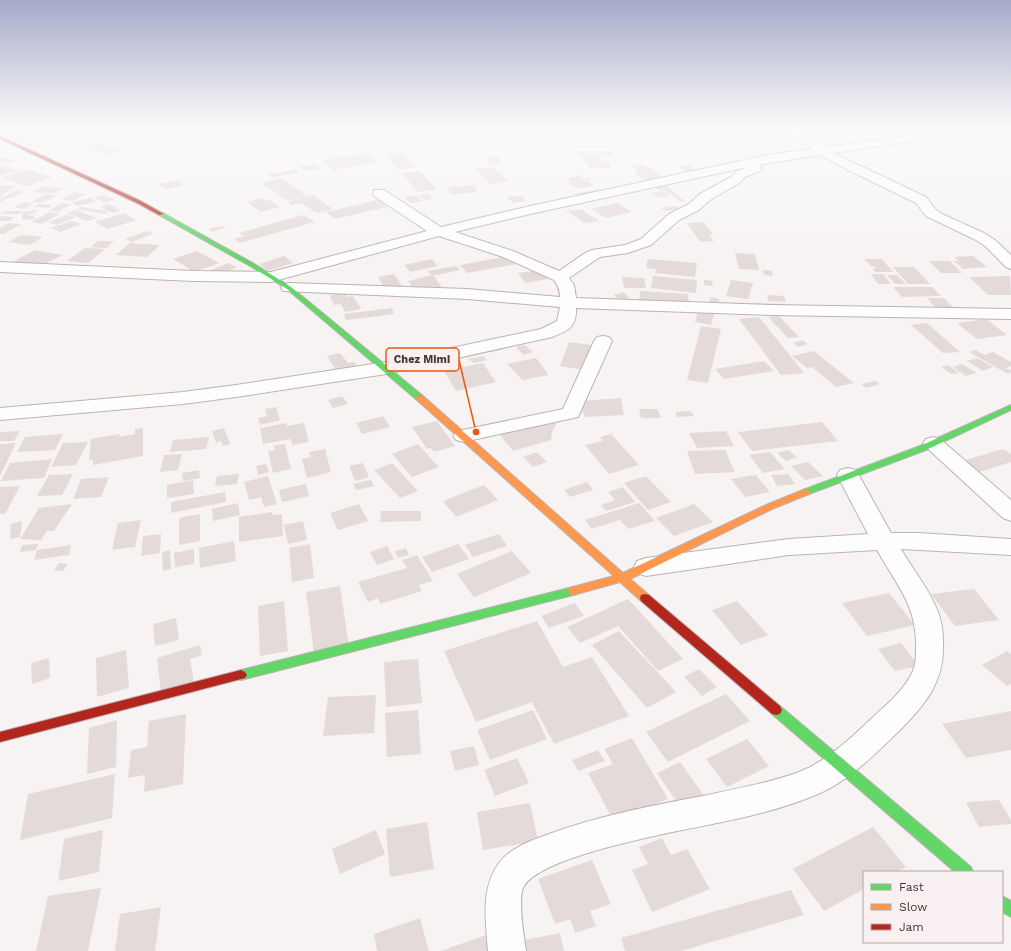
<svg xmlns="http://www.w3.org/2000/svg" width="1011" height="951" viewBox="0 0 1011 951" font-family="'Work Sans',sans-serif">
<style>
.building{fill:#e5dada}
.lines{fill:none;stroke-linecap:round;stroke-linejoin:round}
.street-casing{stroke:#bcb3b3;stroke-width:2}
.fast-casing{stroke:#bcb3b3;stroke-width:2}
.slow-casing{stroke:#bcb3b3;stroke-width:2}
.jam-casing{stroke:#bcb3b3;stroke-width:2}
.street{fill:#fefdfd;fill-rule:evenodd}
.fast{fill:#63d668;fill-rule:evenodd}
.slow{fill:#ff974d;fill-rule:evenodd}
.jam{fill:#b3261e;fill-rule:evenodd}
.leader{fill:none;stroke:#e8590c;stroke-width:1.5}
.callout-dot{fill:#e8590c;stroke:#f9f1f1;stroke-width:1.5}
.callout{fill:#f9f1f1;stroke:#e8590c;stroke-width:1.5}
.callout-label{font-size:11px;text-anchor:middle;font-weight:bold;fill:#453535}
</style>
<rect width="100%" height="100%" fill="#f7f3f3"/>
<path class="building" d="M59 126H75L81 127 68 132 75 133 62 139 41 134 50 128H55Z
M498 126H511L515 128 505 130Z
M560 126H572L564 131 555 128Z
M817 127H829L834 133H821Z
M6 128 46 146 34 149 0 133V129Z
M798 128H809L815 133H804Z
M99 129 116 136 106 139 90 132Z
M896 130 909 136 895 138 882 132Z
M527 131H535L541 133 538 135H531L525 134Z
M836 132H866L868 134H838Z
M102 142 120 151 104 155 87 146Z
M577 151H611L613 156H579Z
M402 152 417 167 399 170 385 154Z
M367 153 377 162 333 170 323 160Z
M485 157H498L502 164 489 165Z
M582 157H600L602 161H609L611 168H589L588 162H583Z
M6 158 17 161 7 164 0 162V159Z
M314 164 321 168 306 171 299 167Z
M2 165 19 170 0 176V166Z
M632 165H643L645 167H652L663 179 644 180 634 172 638 171Z
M689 165 696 171 685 172 678 166Z
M480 167 482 169 493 167 509 182 491 184 474 168Z
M25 169 52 177 28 186 1 178Z
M295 169 300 172 273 178 268 175Z
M420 171 437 189 418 192 401 173Z
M579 175 583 179 590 178 591 180H587L594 186 577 188 568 183 571 182 567 179Z
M282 178 307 196 287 201 262 183Z
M177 180 184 185 166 189 159 184Z
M0 185 16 186 0 196Z
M474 185 477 192 451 194 447 187Z
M666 185 686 202H681L665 190 659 191 654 186Z
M42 187 62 188 55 193 34 192Z
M601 189 604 191 575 196 573 194Z
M18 190 24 192 0 202V198Z
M664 191 670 196 656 197 651 193Z
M75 192 86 194 72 201 61 199Z
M46 194 57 195 42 203 31 202Z
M429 194 434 199 424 200 419 195Z
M103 195 115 199 106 203 94 198Z
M313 195 333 209 317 213 301 203 292 205 288 202Z
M416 195 423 201 411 203 404 197Z
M521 196 527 201 513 203 507 197Z
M91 198 95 202 77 206 73 202Z
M262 198 267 201 269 200 280 207 261 212 246 202Z
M378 200 387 207 335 219 326 212Z
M24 202 34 203 25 209 14 207Z
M62 203 72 204 58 212 49 211Z
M617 203 632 212 606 218 591 209Z
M38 204 53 205 48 208 33 207Z
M108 204 121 210 113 213 100 207Z
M675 206 680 209 665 211 661 208Z
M81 207 109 211 104 214 77 209Z
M581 209 599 221 584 223 567 211Z
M36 210 35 213 28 214V216L34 215V219L22 220 23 212Z
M76 210 97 218 88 221 67 213Z
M6 211H23L19 214H2Z
M50 212 60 214 41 224 31 222Z
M124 213 137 220 108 229 95 222Z
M67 215 76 217 57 225 48 222Z
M303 215 315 222 240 243 234 239 244 236 239 233Z
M0 216 15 217 9 221H0Z
M72 221 81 224 60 232 51 228Z
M704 222 713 234 709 235 714 241 700 242 687 223Z
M8 223 21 224 4 234H0V228Z
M222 226 225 228 212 232 209 229Z
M147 231 154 233 132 242 125 239Z
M21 235 43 237 30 245 8 242Z
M98 241H114L107 248 91 247Z
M130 243 160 245 147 257 116 255Z
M85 248 105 249 88 263 67 261Z
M35 250 62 255 38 268 11 263Z
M197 251 219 263 195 272 173 259Z
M735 253 755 254 759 270 739 269Z
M284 256 293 263 268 271 259 264Z
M509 256 517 264 467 273 460 265Z
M973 256 987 267 963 269 960 266H965L958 265 954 261H959L954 257Z
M432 259 438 266 410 272 404 265Z
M648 259 697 263 695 277 655 273 656 269 646 268Z
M864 259H882L893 272H875L873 269H876L874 266H871Z
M929 261H950L962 273H941Z
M228 263 237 267 218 275 209 271Z
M456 266 460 270 437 275H431L428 271Z
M893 267H914L930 284H908Z
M540 270 548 279 525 283 518 273Z
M763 270 772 271 773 276 764 275Z
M394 274 402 286 385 289 378 277Z
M871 274H883L891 284H878Z
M433 275 442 287 416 292 408 281Z
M887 275H897L906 284H895Z
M653 276 697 280 696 293 651 288Z
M1010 276 1011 295H988L969 277Z
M622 277 644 278 646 288H624Z
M704 280 713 281 712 286 704 285Z
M731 280 753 283 748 299 726 296Z
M893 287H932L941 296 902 297Z
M640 291 688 294 689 304 639 301Z
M623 292 630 298 619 300 614 295Z
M345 293 347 297 353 296 361 309 345 312 341 304 334 305 329 295Z
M767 295 784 296 786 302 768 301Z
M711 297 720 299 717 305 708 303Z
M927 298H944L953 307H935Z
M752 303 784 304 786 309 754 308Z
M392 308 394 314 346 320 344 314Z
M698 311 714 314 711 325 695 322Z
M779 316 799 337 788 338 768 317Z
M759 317 804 373 781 375 739 319Z
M986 319 1007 335 977 339 957 323Z
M927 323 960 352 943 353 911 325Z
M701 326 721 329 708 383 687 380Z
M802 340 808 344 798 347 793 343Z
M569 342 591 345 584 370 560 366Z
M525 345 533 352 523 355 516 347Z
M976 350 985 355 993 352 1011 362V366L1005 368 1011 370V372L1008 374 969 352Z
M814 351 854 383 836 387 812 367 807 368 792 356Z
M340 353 348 363 354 362 358 368 338 373 327 356Z
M483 356 487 360 474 363 468 359Z
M536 358 549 375 523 380 507 364Z
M977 358 993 367 983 371 967 361Z
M764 361 774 371 724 379 715 369Z
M483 363 496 382 456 391 444 371Z
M962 364 976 373 966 376 953 367Z
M948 365 959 373 952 374 941 367Z
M875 381 880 384 866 388 861 384Z
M342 396 348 404 333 408 328 400Z
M621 398 624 415 585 417 579 401Z
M276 407 280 420 260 425 258 418 267 416 265 409Z
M639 409H658L661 418H641Z
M691 411 694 416 677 417 675 412Z
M383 416 390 427 362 434 356 423Z
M559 418 552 432 551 440 513 451 500 435Z
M437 421 455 446 434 452 431 448 427 449 412 427Z
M822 422 838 441 752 451 738 432Z
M287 423V426L304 423 309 442 292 445 291 439 263 444 260 428Z
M143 428V456L93 465V459L89 460 91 439 120 434 119 437 135 434V429Z
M224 428 230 444 223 446 221 441 216 443 212 431Z
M20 431 14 441H0V432Z
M726 431 734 446 697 448 689 433Z
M63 434 55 450 17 452 25 437Z
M611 434 639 465 609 474 585 445 603 441 600 437Z
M209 437 206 449 170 452 173 440Z
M88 442 76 465 51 467 63 443Z
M16 443 4 468 0 476V444Z
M285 444 291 469 273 473 268 451 275 450 273 446Z
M418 444 439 467 412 477 392 454Z
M325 449 331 472 307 478 302 459 311 457 309 452Z
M1003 449 1011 454V462L974 474 959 462Z
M725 450 735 472 695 474 687 451Z
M788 450 797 457 786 461 777 453Z
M537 452 547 462 533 467 523 457Z
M770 452 785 469 763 473 749 455Z
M182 454 178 470 160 472 164 455Z
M52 459 44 478 1 481 10 463Z
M808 462 823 476 805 480 791 466Z
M363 463 369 477 355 481 349 466Z
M392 463 418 491 400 498 374 470Z
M266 464 269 472 258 475 256 466Z
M199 470 200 478 183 481 182 473Z
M73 474 62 495 37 496 49 475Z
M239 474 237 484 215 486 217 476Z
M788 474 795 484 777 486 771 475Z
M756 475 770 492 745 497 731 479Z
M268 476 277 504 264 507 261 497 249 500 244 482Z
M646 476 671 502 648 510 624 483Z
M109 477 101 497 73 499 81 479Z
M193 480 194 494 167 498V485Z
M371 480 374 486 356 490 353 484Z
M587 482 593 490 570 497 564 490Z
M306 484 309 496 282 502 279 490Z
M484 485 498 500 456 517 443 501Z
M20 486 5 514H0V487Z
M623 487 635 502 606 511 601 505 615 500 608 492Z
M225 492 226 502 171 513V502Z
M238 503 240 515 213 521 212 509Z
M639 503 655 521 628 529 620 520 591 529 585 520Z
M72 504 54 531H47L41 540 20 539 39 508Z
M359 504 368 521 338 530 330 513Z
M694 504 713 522 674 536 656 518Z
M381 511H421V521L380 522Z
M272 512V515L282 514 283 536 239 542V517Z
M200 514V541L179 545V518Z
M141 520 135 547 112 550 118 523Z
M22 521 20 537 10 539 11 524Z
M303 521 307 540 288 544 284 525Z
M161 534 160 553 141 556 143 536Z
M499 534 507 546 473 557 465 545Z
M234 541 236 561 200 568 199 548Z
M38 544 36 550 20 552 22 545Z
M310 544 314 578 292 582 289 548Z
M458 544 469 559 432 572 422 557Z
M71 545 69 555 34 560 37 550Z
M387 546 394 559 377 565 370 552Z
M406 548 409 555 398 558 395 551Z
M194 549V564L175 567 174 553Z
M170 550 171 569 163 571 162 552Z
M512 551 531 573 474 597 457 574Z
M417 555 433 581 419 585 422 591 380 604 378 598 368 602 358 582 407 568 402 560Z
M59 563 68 564 63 571H54Z
M340 586 349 646 314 653 306 592Z
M974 589 999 620 955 626 931 594Z
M889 593 915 625 867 636 842 603Z
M628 599 642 614 683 659 658 671 618 626 580 643 567 627Z
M284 601 288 651 260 656 258 606Z
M737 601 768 635 741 645 712 610Z
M575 603 584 616 549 628 541 616Z
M176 618 179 640 155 646 153 624Z
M537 621 563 667 592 657 629 716 554 744 532 702 476 722 444 651Z
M619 631 676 692 647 708 592 645Z
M901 643 919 666 895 671 878 649Z
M200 645 202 655 190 659 194 682 161 692 157 658Z
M126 650 129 688 97 697 96 658Z
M1007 651 1011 654V684L1007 686 982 665Z
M49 658 50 678 32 684 31 663Z
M418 659 422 703 386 707 384 662Z
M699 669 717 687 702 696 684 677Z
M726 694 750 721 668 762 646 732Z
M376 695 374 733 323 736 328 697Z
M418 710 421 754 387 757 385 713Z
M533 710 547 739 490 760 477 730Z
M1011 711V750L966 758 942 724Z
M186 714 183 784 144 792 145 775 128 778 131 750 147 747 149 721Z
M117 720 116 767 87 774 89 728Z
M632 738 668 799 613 820 588 773 613 764 604 749Z
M747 739 769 766 727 787 706 759Z
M474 746 479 765 455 771 450 751Z
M598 750 605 761 578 771 572 760Z
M517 758 529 783 495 796 484 770Z
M680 762 707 800 683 811 657 773Z
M115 774 112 818 20 840 28 794Z
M999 800 1011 820V824L979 827 966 802Z
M530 803 538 841 483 850 477 812Z
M427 822 434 869 390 877 386 829Z
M873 827 906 867 896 872H864V889L824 911 793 869Z
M103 830 99 872 58 881 64 839Z
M376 830 385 854 340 874 332 849Z
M662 838 671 855 687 849 710 889 652 912 632 870 648 864 639 847Z
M592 860 611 904 590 911 596 926 575 933 570 919 555 924 538 879Z
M101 888 88 951H36L48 896Z
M791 890 804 915 681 951H625L621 938Z
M161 907 155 951H115L120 914Z
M420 918 429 951H377L374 934Z
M492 933 497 951H441Z
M560 933 564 951H516L514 942Z"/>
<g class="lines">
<g class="street-casing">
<path id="street" d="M785 126H796L824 147 912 135 944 127 977 126 976 128 972 129 944 133 912 141 833 153 926 197 936 210 942 214 984 233 995 240 1011 255V269L1006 267 985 246 974 239 926 216 916 203 848 170 820 155 758 165 762 168 760 171 745 177 739 183 710 200 699 210 679 220 651 245 628 253 600 257 569 278 574 285 576 298 771 305 1011 309V319L771 315 576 308C577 327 568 331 552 337L386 374 236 397 183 404 0 420V408L183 392 236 385 386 362 541 329 557 321 560 307 467 299 283 291 281 288 283 285 289 283 467 289 560 297C560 290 558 286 554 280L503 257 439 236 271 282 193 281 0 272V262L193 271 271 272 427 231 374 196 373 193 374 190H384L441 227 530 206 768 155 811 149ZM748 167 737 171 731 177 700 194 689 204 669 214 641 239 625 245 592 250 585 253 559 271 513 251 455 232 530 214Z
M996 126H1007L1011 128V136L1007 135Z
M603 336 609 337 612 341 578 417 463 442 456 440 453 436 456 432 463 430 563 409 594 341 597 337Z
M933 437 940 439 1011 500V521L1003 518 926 447 923 443 926 439Z
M848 468 856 470 891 533H919L1011 539V555L901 549C912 568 926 585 935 605 941 617 943 629 943 642 945 681 926 704 899 731 874 755 850 780 818 794 792 805 764 813 736 819 693 829 546 852 524 886 517 897 524 937 526 951H488C486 923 480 888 499 863 510 848 532 840 549 834 601 815 655 805 708 795 738 788 770 783 799 772 827 761 850 739 872 718 886 705 902 692 911 675 915 668 916 659 916 651 918 606 897 586 877 550L789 555 646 576 637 573 634 567 637 561 646 558 789 539 868 534 837 475 840 470Z"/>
</g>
<g class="fast-casing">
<path id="fast" d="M159 213H163L256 265 291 287 423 396 424 398 423 400H417L287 289 252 267 159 215Z
M1011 405V410L926 450 809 494 806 495 801 492 803 490 920 446Z
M573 587 577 588 578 591 577 594 241 680 237 678 235 675 237 672 241 670Z
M776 705 780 706 971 867 973 872H955L772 714 770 710 772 706Z
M1002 896 1011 901V917L1002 912Z"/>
</g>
<g class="slow-casing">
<path id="slow" d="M417 396H423L623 573 766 505 803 490 806 489 811 492 809 494 772 509 630 579 649 595 650 598 649 601 645 602 641 601 620 582 573 595 569 594 568 591 569 588 614 576 417 400 416 398Z"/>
</g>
<g class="jam-casing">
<path id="jam" d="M0 136 141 201 164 214 159 215 137 203 0 139Z
M645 594 649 595 780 706 782 710 780 714 776 715 772 714 641 601 640 598 641 595Z
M241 670 245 672 247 675 245 678 0 742V732Z"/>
</g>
<use href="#street" class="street"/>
<use href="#fast" class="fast"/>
<use href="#slow" class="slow"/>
<use href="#jam" class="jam"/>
</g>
<linearGradient id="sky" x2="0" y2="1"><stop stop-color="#a5aaca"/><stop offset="0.49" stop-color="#fbfafa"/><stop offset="1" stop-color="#fbfafa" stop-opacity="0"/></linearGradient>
<rect width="1011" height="259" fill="url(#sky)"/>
<path class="leader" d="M476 432L459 360"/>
<circle class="callout-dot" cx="476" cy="432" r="4"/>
<rect class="callout" x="386" y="348" width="73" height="23" rx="4"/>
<g class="callout-label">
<text x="422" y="363">Chez Mimi</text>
</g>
<rect x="863" y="871" width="140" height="72" fill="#f9f1f1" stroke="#b1a6a6"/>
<rect x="871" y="884" width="20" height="6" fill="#63d668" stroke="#b1a6a6"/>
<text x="899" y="891" font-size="12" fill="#453535">Fast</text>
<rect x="871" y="904" width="20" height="6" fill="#ff974d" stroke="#b1a6a6"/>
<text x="899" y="911" font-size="12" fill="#453535">Slow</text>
<rect x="871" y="924" width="20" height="6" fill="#b3261e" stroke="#b1a6a6"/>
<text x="899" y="931" font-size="12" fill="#453535">Jam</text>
</svg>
